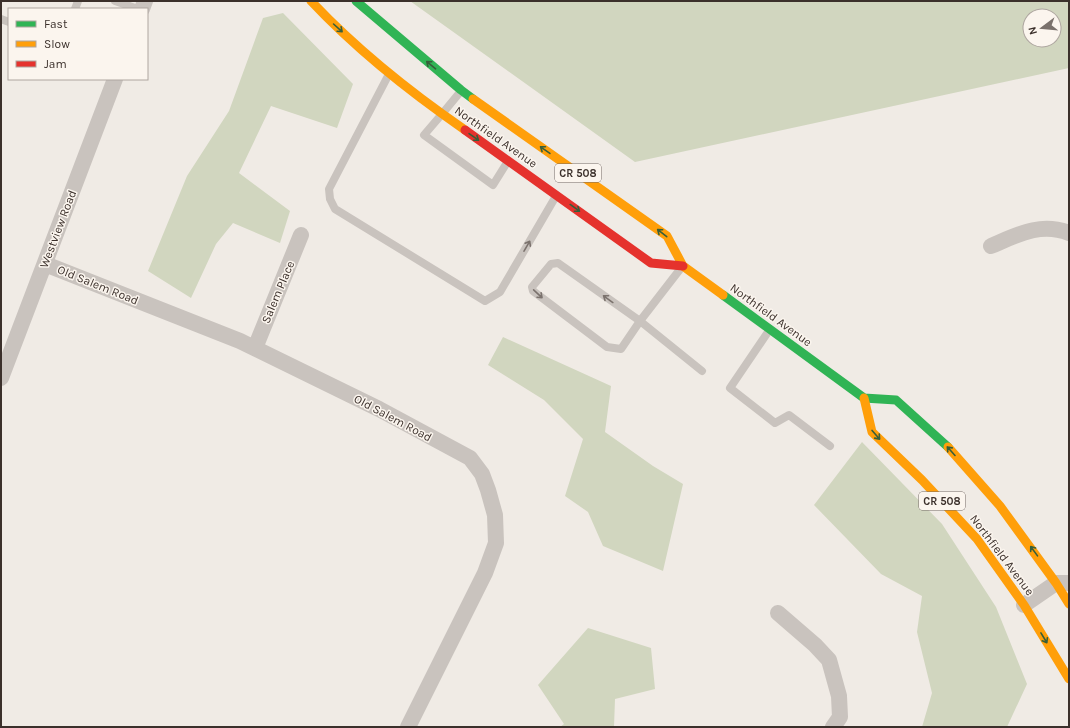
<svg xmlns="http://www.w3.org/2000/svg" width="1070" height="728" viewBox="0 0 1070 728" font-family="Karla,sans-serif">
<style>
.green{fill:#d1d6bf;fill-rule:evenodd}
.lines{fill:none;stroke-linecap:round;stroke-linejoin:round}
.lane{stroke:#c9c3be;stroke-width:8}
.street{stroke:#c9c3be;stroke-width:16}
.fast{stroke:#30b455;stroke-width:9}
.slow{stroke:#ff9f0a;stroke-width:9}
.jam{stroke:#e5322d;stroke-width:9}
.oneway{stroke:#375e3a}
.oneway2{stroke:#7b726d}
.labels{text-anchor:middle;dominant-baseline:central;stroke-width:3;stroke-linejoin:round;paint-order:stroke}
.shield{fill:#fbf5ee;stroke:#756b66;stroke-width:1}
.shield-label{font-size:11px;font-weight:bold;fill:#3b302b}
.street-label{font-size:12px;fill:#3b302b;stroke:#fbf5ee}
</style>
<rect width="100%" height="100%" fill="#f0ebe5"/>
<path class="green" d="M410 1H1069V68L635 162ZM1030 16H1054V40H1030Z
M283 13 353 84 337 128 271 106 239 173 290 211 280 243 233 223 216 244 191 298 148 271 187 176 229 111 263 18Z
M503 337 611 386 605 432 653 466 683 484 663 571 603 546 588 512 565 496 583 439 544 400 488 365Z
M862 442 942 524 996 607 1027 684 1007 727H922L932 693 917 632 922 596 881 574 814 505Z
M588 628 651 648 655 689 615 699 614 727H560L564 724 538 685Z"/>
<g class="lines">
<path class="lane" d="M115 1 138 9
M75 9 78 1
M1 19 9 22
M389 74 329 189 330 199 335 209 485 301 500 292 556 196
M461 91 442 114 424 135 493 185 508 161
M681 268 640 321 621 349 607 347 533 291 532 287 551 264 558 263 640 321 702 371
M770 329 730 388 775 423 789 415 830 446"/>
<path class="street" d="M142 9 145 1
M991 246C1017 235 1040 222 1069 233
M45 264 240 341 379 409 470 458 482 474 488 490 495 515 496 543 485 573 408 727
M255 348 301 235
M1 378 115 79
M1024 605 1056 583H1069
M778 613 815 645 829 660 839 696 840 717 833 727"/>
<path class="fast" d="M356 1 461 90 473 99
M723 295 864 398 896 400 948 447"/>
<path class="slow" d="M311 1C357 50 410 92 465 130
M473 99 667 236 683 266 723 295
M864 398 872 432 922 480 977 539 1024 605 1069 679
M948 447 1000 506 1056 583 1069 604"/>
<path class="jam" d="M465 130 651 263 683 266"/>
</g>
<defs><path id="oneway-shaft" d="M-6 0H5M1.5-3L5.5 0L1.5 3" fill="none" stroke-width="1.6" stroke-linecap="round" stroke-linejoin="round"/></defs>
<g class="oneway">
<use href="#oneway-shaft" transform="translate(338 28) rotate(42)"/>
<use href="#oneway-shaft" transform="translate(431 65) rotate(-140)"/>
<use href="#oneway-shaft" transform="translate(474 137) rotate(35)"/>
<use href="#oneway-shaft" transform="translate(545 150) rotate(-145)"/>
<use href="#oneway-shaft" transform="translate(575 208) rotate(36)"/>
<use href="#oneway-shaft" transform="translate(662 233) rotate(-142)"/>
<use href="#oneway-shaft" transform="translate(876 435) rotate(49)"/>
<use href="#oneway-shaft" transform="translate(951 451) rotate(-132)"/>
<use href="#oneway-shaft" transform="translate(1034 551) rotate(-126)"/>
<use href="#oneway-shaft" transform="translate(1044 638) rotate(59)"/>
</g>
<g class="oneway2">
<use href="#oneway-shaft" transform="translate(527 246) rotate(-60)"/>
<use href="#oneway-shaft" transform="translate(538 294) rotate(43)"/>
<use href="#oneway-shaft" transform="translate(608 299) rotate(-144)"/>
</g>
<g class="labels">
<g class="shield">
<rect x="555" y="164" width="46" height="18" rx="3"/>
<rect x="919" y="492" width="46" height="18" rx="3"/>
</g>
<g class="shield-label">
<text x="578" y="173">CR 508</text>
<text x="942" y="501">CR 508</text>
</g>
<g class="street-label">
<text transform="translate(496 137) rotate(35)">Northfield Avenue</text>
<text transform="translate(58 229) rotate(-69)">Westview Road</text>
<text transform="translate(98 285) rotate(22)">Old Salem Road</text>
<text transform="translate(278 292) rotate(-67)">Salem Place</text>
<text transform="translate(771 315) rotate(36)">Northfield Avenue</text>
<text transform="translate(393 418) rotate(28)">Old Salem Road</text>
<text transform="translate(1002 555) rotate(53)">Northfield Avenue</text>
</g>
</g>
<rect width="1070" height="728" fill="none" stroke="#3b302b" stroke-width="4"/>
<rect x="8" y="8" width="140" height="72" fill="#fbf5ee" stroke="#aea6a0"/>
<rect x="16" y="21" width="20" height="6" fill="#30b455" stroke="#aea6a0"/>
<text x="44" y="28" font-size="12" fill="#3b302b">Fast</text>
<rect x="16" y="41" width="20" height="6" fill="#ff9f0a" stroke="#aea6a0"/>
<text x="44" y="48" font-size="12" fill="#3b302b">Slow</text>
<rect x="16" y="61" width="20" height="6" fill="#e5322d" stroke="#aea6a0"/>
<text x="44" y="68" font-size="12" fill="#3b302b">Jam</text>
<g transform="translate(1042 28) rotate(254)"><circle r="19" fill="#fbf5ee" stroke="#aea6a0"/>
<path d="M0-3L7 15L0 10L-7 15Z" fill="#7a716c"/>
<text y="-6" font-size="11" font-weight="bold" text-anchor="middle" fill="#3b302b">N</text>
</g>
</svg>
